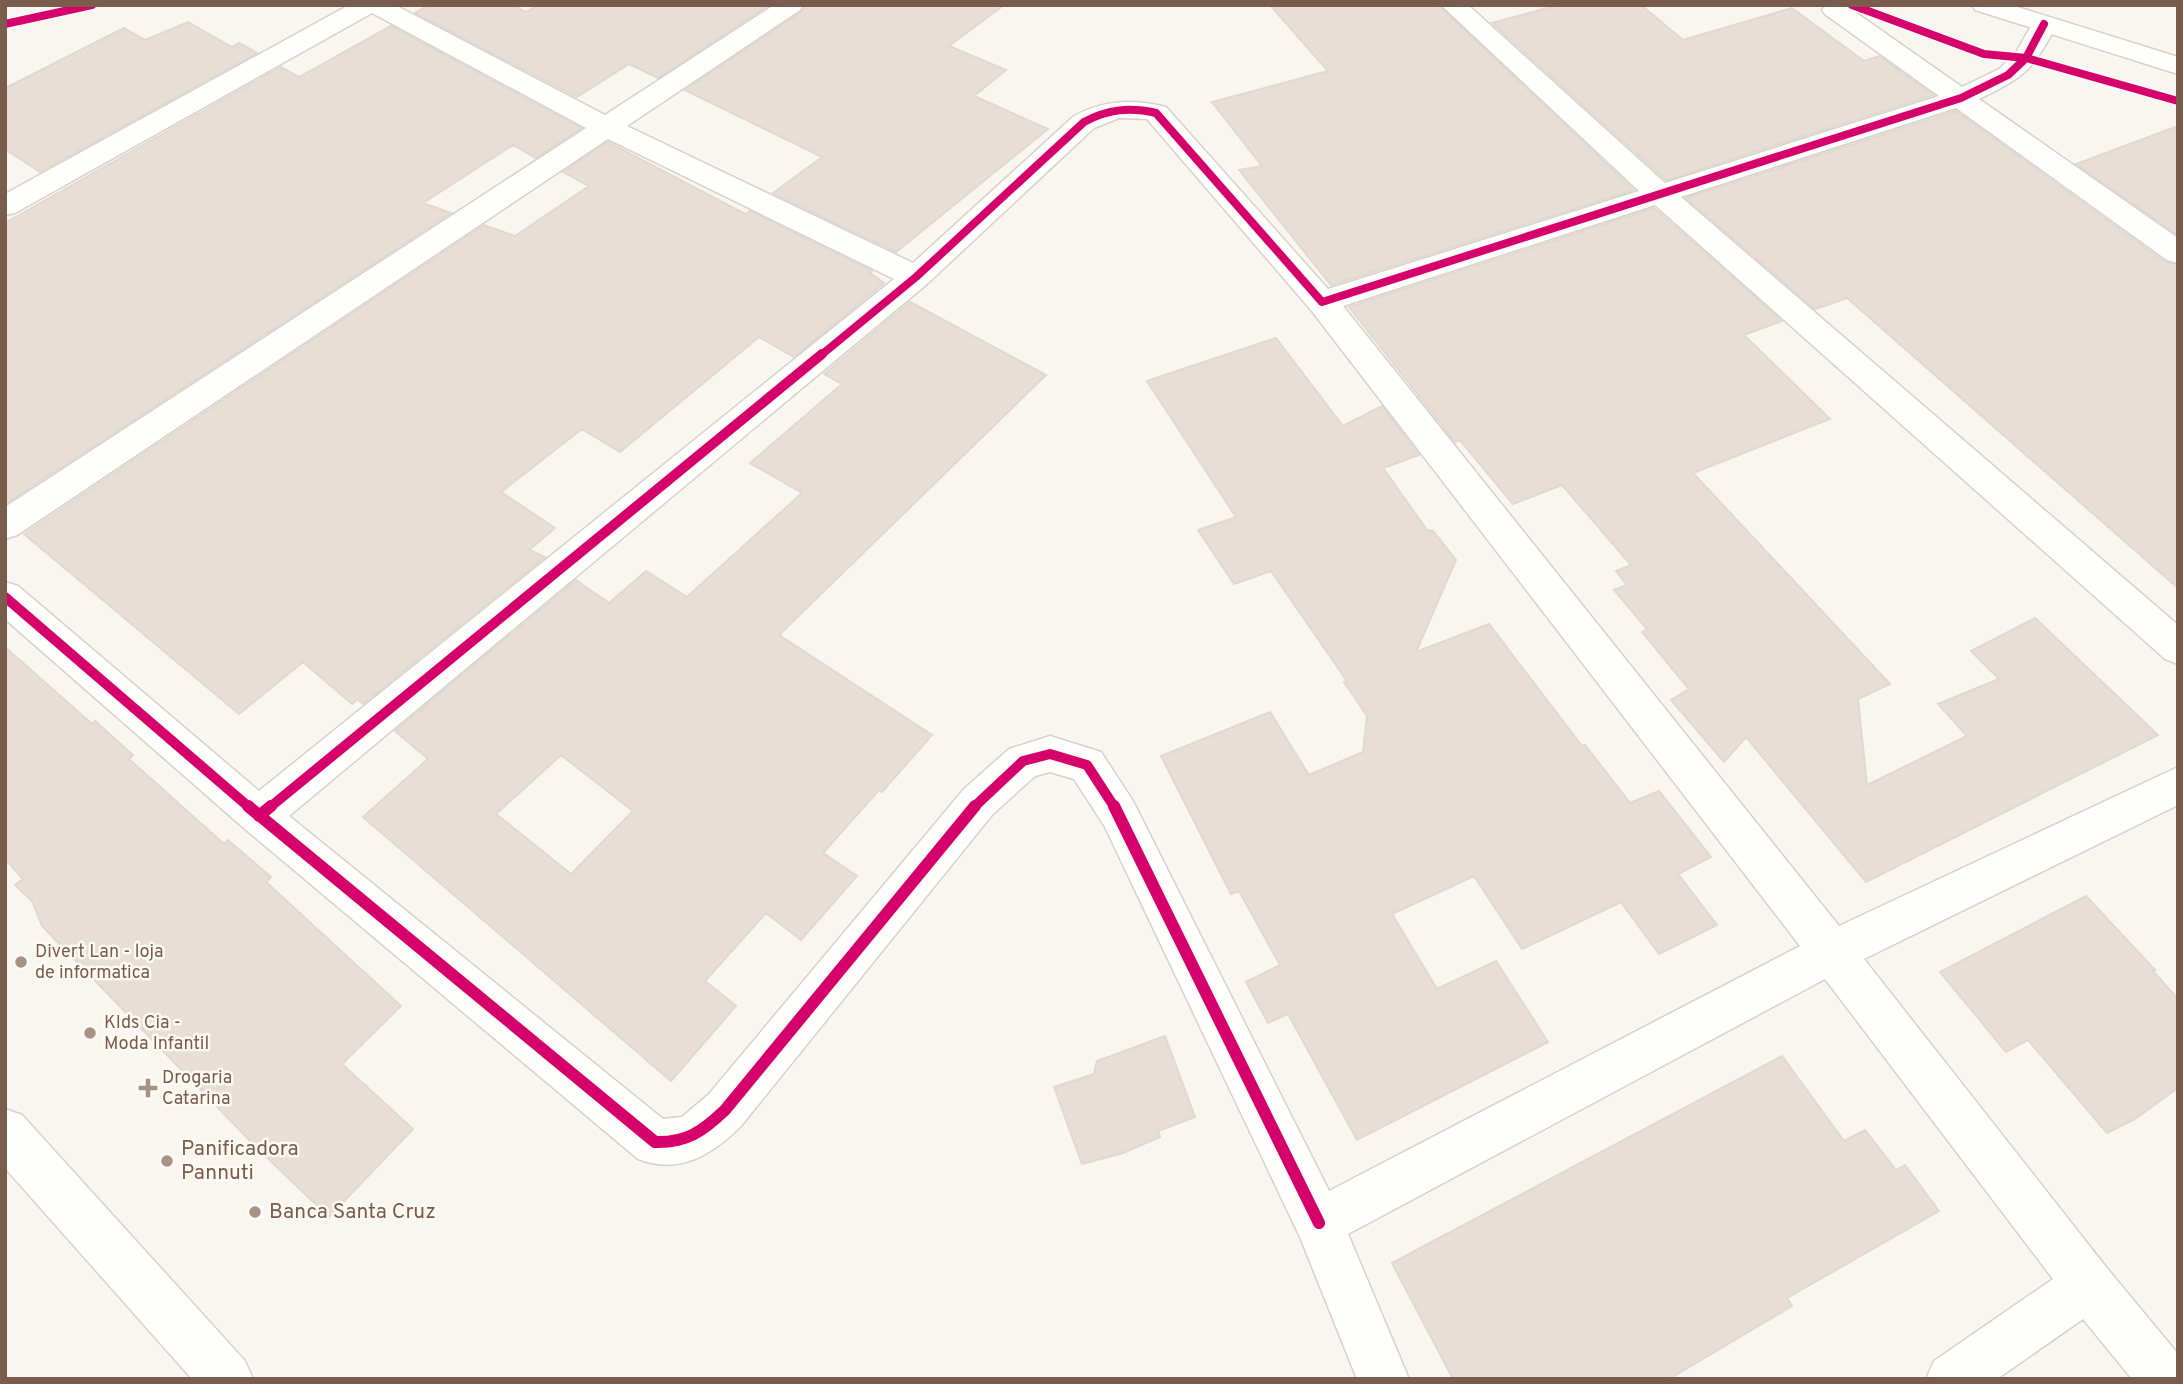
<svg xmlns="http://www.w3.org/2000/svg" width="2183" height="1384" viewBox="0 0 2183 1384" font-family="Overpass,sans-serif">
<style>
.building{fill:#e6ded7;stroke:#e2d8d2;stroke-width:2;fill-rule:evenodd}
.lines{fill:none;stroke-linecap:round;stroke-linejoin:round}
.street-casing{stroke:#d7d1cb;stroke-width:3}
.secondary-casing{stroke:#d9d2cb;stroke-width:3}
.street{fill:#fefefd;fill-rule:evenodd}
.secondary{fill:#fefefd;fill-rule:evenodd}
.cycleway-far2-casing{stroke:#fffaf3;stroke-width:11}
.cycleway-far1-casing{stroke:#fffaf3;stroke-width:14}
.cycleway-casing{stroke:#fffaf3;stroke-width:17}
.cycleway-far2{stroke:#d6006c;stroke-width:8}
.cycleway-far1{stroke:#d6006c;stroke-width:10}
.cycleway{stroke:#d6006c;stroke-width:12}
.poi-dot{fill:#a69286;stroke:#fffaf3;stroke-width:2.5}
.labels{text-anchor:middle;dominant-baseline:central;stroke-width:5;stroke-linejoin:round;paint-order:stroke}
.poi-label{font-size:18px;fill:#7a5c4d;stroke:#fffaf3;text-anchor:start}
.near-poi-label{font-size:21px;fill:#7a5c4d;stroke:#fffaf3;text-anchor:start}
</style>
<rect width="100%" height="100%" fill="#f9f5f0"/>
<path class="building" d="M429 5H512L526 12 538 5H769L658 78 629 64 577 97 415 13Z
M805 5H1004L949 46 1006 70 974 96 1048 129 896 252 773 193 822 157 685 90 801 12Z
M1270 5H1438L1634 190 1331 285 1239 170 1262 166 1212 102 1328 71Z
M1558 5H1641L1683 40 1792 8 1864 61 1879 56 1933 95 1666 180 1492 23Z
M188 22 232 47 239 43 257 53 40 172 5 149V88L124 28 145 40Z
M391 26 581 128 536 158 513 145 423 203 451 213 5 504V223L281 67 299 77Z
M1956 111 2165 262 2178 265V588L1847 298 1815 309 1686 198Z
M2178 126V235L2076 164Z
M608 142 745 214 750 211 872 271 870 273 884 283 794 357 759 337 620 452 582 429 501 492 555 528 529 550 545 557 363 704 358 699 352 704 303 662 239 714 24 534 484 225 515 236 589 186 563 172Z
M1654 208 1782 321 1744 335 1830 419 1693 473 1890 684 1858 699 1867 785 1967 736 1938 704 1999 679 1971 651 2035 618 2158 735 1866 882 1746 737 1724 762 1671 700 1689 689 1642 632 1647 629 1614 590 1627 585 1616 571 1631 565 1562 485 1513 504 1460 440 1455 442 1349 307Z
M910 302 1046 375 779 635 932 735 882 792 879 790 823 853 857 876 801 940 766 913 705 981 736 1006 671 1081 363 817 428 759 395 731 576 580 609 603 646 571 687 597 802 493 750 463 842 384 824 374ZM561 755 633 811 571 874 496 814Z
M1276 338 1343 426 1382 406 1419 455 1383 468 1427 530 1433 531 1456 560 1416 652 1489 624 1582 746 1585 745 1630 803 1659 791 1711 857 1678 874 1717 925 1659 954 1621 902 1522 949 1474 876 1392 914 1437 989 1496 961 1548 1042 1357 1140 1288 1014 1268 1023 1246 982 1280 965 1239 891 1231 894 1161 756 1270 712 1309 775 1363 752 1367 716 1344 682 1347 681 1271 571 1234 584 1198 530 1236 517 1147 381Z
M5 647 92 724 95 721 133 755 129 759 224 844 228 840 271 877 266 882 401 1006 342 1064 413 1129 329 1217 256 1147 42 926 32 901 15 885 23 879 5 859Z
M2086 896 2155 970H2152L2178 999V1088L2135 1119 2107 1133 2028 1040 2006 1052 1940 972Z
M1165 1036 1195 1117 1158 1131 1160 1137 1123 1153 1082 1164 1054 1087 1094 1074 1097 1061Z
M1782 1056 1844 1141 1865 1130 1896 1170 1905 1165 1939 1211 1787 1298 1792 1306 1669 1379H1453L1392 1263Z"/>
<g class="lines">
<g class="street-casing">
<path id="street" d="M349 5H395L605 115 774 5H803L800 10 627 126 913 263 1074 116C1104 100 1133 99 1166 107L1328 289 1639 191 1441 5H1468L1665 183 1939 96 1826 15 1822 10 1826 5H1845L1962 87 1999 69 2015 54 2035 19 2044 16 2053 19 2057 24C2033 70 2025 77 1979 99L2178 238V263L2167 260 1956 108 1681 197 2178 625V664L2165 659 1655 205 1343 306 1839 926 2178 767V805L1864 959 2106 1267 2178 1354V1379H2132L2083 1319 1997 1379H1926L1934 1361 2053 1279 1825 979 1348 1234 1409 1379H1357L1300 1237 1105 827 1074 779 1050 772 1035 776 992 815 741 1126C712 1155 679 1175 638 1159L245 829 5 619V582L18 586 259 791 894 279 608 139 17 535 5 539V507L586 128 372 13 15 213 5 215V194ZM1119 118 1147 119 1311 310 1800 946 1329 1191 1133 801 1101 752 1050 736 1009 749 964 789 709 1094 682 1117 663 1119 289 816 927 284 1094 128Z"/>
</g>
<g class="secondary-casing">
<path id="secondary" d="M1972 5H2011L2178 57V74L1975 10Z
M5 1109 22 1115 245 1361 253 1379H192L5 1168Z"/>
</g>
<use href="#street" class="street"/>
<use href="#secondary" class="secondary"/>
<g class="cycleway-far2-casing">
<path id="cycleway-far2" d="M1852 5 1984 54 2026 58 2178 101
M5 24 92 5
M820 356 916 277 1084 122C1108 109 1130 107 1156 113L1322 302 1961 98 2008 75 2026 58 2044 24"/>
</g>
<g class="cycleway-far1-casing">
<path id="cycleway-far1" d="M5 597 250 808
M269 808 822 354
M973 808 1023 761 1050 754 1087 765 1115 808"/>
</g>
<g class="cycleway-casing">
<path id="cycleway" d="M248 806 655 1142C687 1143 703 1131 725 1110L975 806
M1114 806 1319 1223
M259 816 271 806"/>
</g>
<use href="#cycleway-far2" class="cycleway-far2"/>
<use href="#cycleway-far1" class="cycleway-far1"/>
<use href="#cycleway" class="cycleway"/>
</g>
<g class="poi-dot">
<circle cx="21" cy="962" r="7"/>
<circle cx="90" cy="1033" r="7"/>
<path d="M144.5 1077.5h7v7h7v7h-7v7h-7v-7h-7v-7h7z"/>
<circle cx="167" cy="1161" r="7"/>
<circle cx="255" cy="1212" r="7"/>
</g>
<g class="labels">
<g class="poi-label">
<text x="35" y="952">Divert Lan - loja<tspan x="35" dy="21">de informatica</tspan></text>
<text x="104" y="1023">KIds Cia -<tspan x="104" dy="21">Moda Infantil</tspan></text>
<text x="162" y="1078">Drogaria<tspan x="162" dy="21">Catarina</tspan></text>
</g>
<g class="near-poi-label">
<text x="181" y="1149">Panificadora<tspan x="181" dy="24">Pannuti</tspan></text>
<text x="269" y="1212">Banca Santa Cruz</text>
</g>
</g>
<rect width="2183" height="1384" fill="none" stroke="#7a5c4d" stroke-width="14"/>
</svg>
